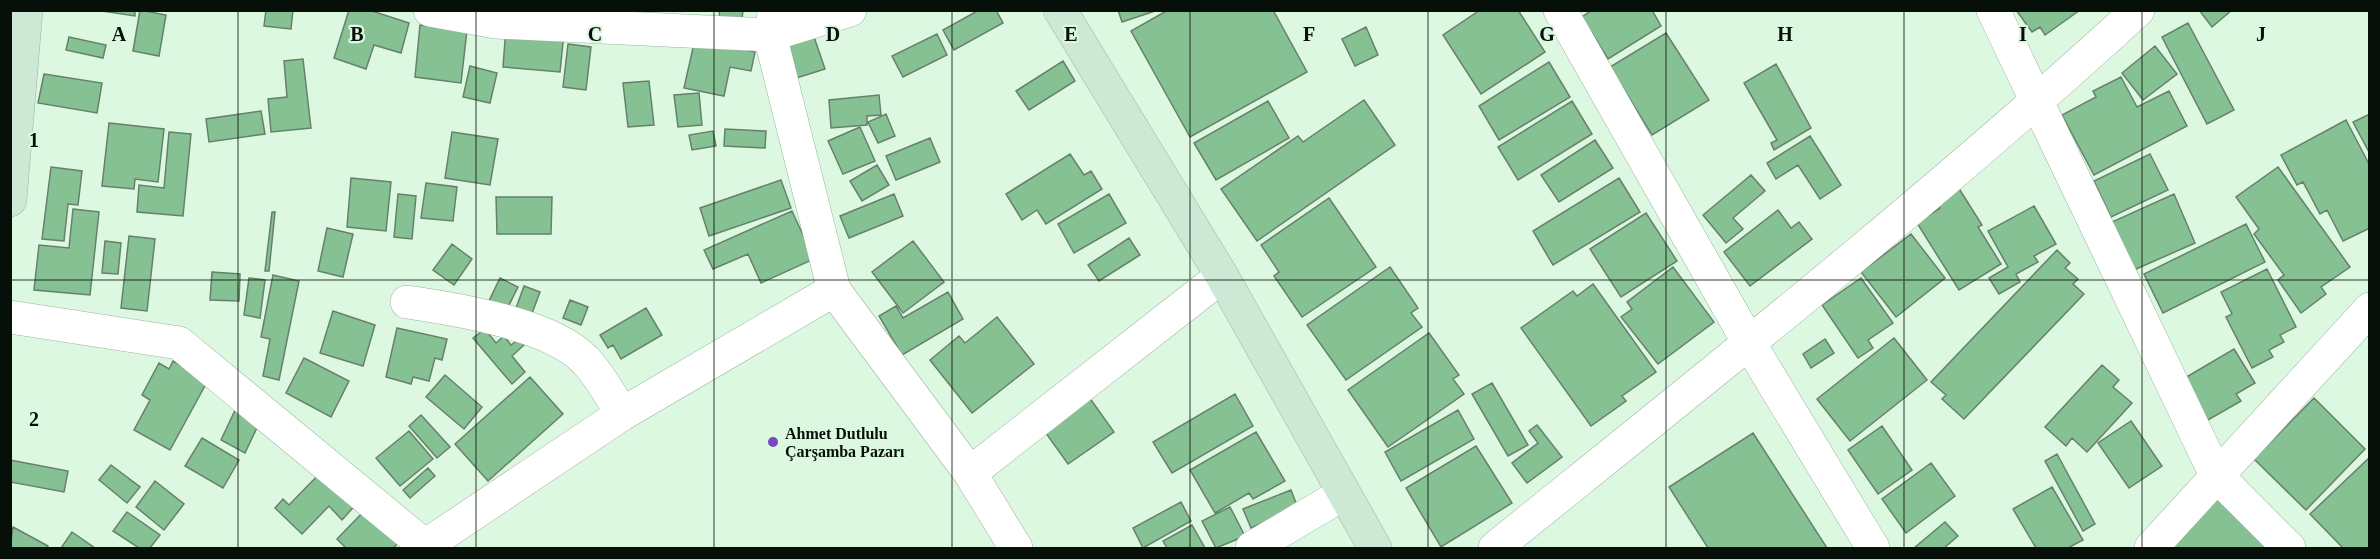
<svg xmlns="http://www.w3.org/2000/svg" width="2380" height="559" viewBox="0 0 2380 559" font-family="Georgia,serif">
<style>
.building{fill:#86c193;stroke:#67806c;stroke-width:1.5}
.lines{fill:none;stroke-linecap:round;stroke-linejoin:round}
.street-casing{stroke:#9bb5a0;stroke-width:34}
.secondary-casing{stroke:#9bb5a0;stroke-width:34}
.street{stroke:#fff;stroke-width:33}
.secondary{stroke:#cde9d5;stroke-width:33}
.grid{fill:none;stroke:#060f08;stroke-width:1.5;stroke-opacity:0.55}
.poi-dot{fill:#7b46bd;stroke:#dcf8e1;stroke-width:2}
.labels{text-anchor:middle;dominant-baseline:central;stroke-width:4.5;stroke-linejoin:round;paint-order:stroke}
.poi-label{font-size:16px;font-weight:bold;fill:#060f08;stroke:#dcf8e1;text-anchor:start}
.grid-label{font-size:20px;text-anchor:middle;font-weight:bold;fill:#060f08;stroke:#dcf8e1;stroke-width:4.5;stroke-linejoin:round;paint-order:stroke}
</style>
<rect width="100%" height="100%" fill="#dcf8e1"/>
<path class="building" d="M95 10H135V16Z
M140 10 166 15 159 56 133 51Z
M266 10H293L291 29 264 26Z
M349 10H369L409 23 401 53 374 45 366 69 334 58Z
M719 10H743L742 20H720Z
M979 10H996L1003 23 954 50 943 30Z
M1118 10H1158L1122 22Z
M1168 10H1273L1307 72 1190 137 1131 31Z
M1480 10H1518L1545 52 1481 94 1443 35Z
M1592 10H1652L1661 26 1608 59 1582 17Z
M2016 10H2080L2045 35 2040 27 2032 32Z
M2199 10H2232L2212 27Z
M2188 23 2234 110 2207 124 2162 37Z
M420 25 467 30 461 83 415 77Z
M506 27 564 33 560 72 503 67Z
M1366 27 1378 55 1355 66 1342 39Z
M812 31 825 69 790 80 778 42Z
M1666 33 1709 100 1652 135 1610 67Z
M937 34 947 55 903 77 892 56Z
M69 37 106 45 103 58 66 50Z
M695 39 755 52 751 71 730 67 724 96 684 88Z
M568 44 591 47 586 90 563 87Z
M2155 46 2177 74 2143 100 2122 73Z
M303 59 311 128 271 132 268 99 287 97 284 61Z
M1063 61 1075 81 1029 110 1016 91Z
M1549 62 1570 97 1499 140 1479 106Z
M1776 64 1811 128 1774 150 1771 143 1777 140 1744 83Z
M470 66 497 73 490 103 463 97Z
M44 74 102 83 97 113 38 103Z
M2121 77 2137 107 2169 91 2187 126 2094 175 2062 115 2096 97 2093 91Z
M649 81 654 125 628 127 623 83Z
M699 93 702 125 678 127 674 95Z
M879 95 881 115 867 116V125L831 128 829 100Z
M1364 100 1395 145 1257 241 1221 189 1298 136 1303 142Z
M1268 101 1289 138 1216 180 1194 143Z
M1572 101 1592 134 1518 180 1498 147Z
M261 111 265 134 209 142 206 119Z
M886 114 895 136 878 143 868 122Z
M2370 114V154L2353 122Z
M2346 120 2370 166V228L2343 241 2327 210 2320 214 2303 182 2297 185 2281 155Z
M109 123 164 129 158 182 135 179 134 189 102 186Z
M860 127 875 161 843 174 828 141Z
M725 129 766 131 765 148 724 146Z
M713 131 716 146 692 150 689 135Z
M169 132 191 134 183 216 137 212 139 185 164 188Z
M452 132 498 139 490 185 445 178Z
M1810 136 1841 185 1820 199 1798 165 1776 179 1767 163Z
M930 138 940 162 896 180 886 156Z
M1595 140 1613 168 1559 202 1541 175Z
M1070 154 1084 175 1091 171 1102 189 1046 224 1037 210 1022 220 1006 194Z
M2150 154 2168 190 2111 217 2094 181Z
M877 165 889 185 862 201 850 181Z
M51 167 82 171 78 205 68 204 64 241 42 239Z
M2278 167 2350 267 2321 287 2326 294 2301 313 2278 280 2284 275 2254 234 2259 229 2236 197Z
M1751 175 1765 191 1733 218 1743 229 1726 243 1703 215Z
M351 178 391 182 386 231 347 227Z
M1619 178 1640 212 1553 265 1533 231Z
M781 180 791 208 709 236 700 208Z
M426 183 457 187 453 221 421 218Z
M1958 187 1982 225 1978 227 2001 264 1959 290 1917 223 1940 208 1935 201Z
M398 194 416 196 412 239 394 237Z
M894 194 903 216 849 238 840 216Z
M1109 194 1126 223 1074 253 1058 224Z
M2174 194 2195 243 2134 270 2112 222Z
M496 197H552L551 234H497Z
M1329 198 1376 267 1302 317 1274 276 1279 272 1261 245Z
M2034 206 2056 244 2034 256 2038 262 2016 274 2020 282 1999 294 1989 278 2008 267 1988 231Z
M73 209 99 212 90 295 34 290 39 245 69 248Z
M1778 210 1791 228 1799 222 1812 239 1750 286 1724 252Z
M792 211 814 259 761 283 748 254 713 269 704 250Z
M272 212H275L269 271H265Z
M1646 213 1677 261 1621 297 1590 249Z
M2246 224 2265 262 2163 313 2144 274Z
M327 228 353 234 343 277 318 271Z
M1911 234 1945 278 1896 317 1861 272Z
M129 236 155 239 147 311 121 308Z
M1129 238 1140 255 1099 281 1088 265Z
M105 241 121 243 118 274 102 273Z
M913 241 944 282 903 313 872 272Z
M452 244 472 259 454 285 433 270Z
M2057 250 2070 263 2065 268 2078 279 2073 284 2084 294 1964 419 1942 399 1946 395 1931 382Z
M1390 267 1418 308 1411 313 1422 327 1346 380 1307 325Z
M1673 267 1714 322 1658 364 1621 317 1632 309 1627 302Z
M2267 269 2296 327 2280 335 2284 342 2269 350 2273 357 2252 368 2226 317 2232 314 2221 292Z
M212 272 240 274 239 301 210 300Z
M273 275 299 281 279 380 263 376 270 339 261 337Z
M249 278 265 280 260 318 244 315Z
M500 278 518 287 507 309 489 301Z
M1861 278 1893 323 1868 340 1873 348 1858 358 1822 305Z
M1593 284 1656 372 1622 396 1626 401 1591 426 1521 328 1573 291 1577 296Z
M524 286 540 292 531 316 515 311Z
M948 292 963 319 902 355 879 316 896 306 903 318Z
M570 300 588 307 581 325 563 318Z
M646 308 662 335 621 359 613 345 608 348 600 335Z
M333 311 375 325 363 366 320 353Z
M997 317 1034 364 972 413 930 360 959 336 965 343Z
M397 328 447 339 442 360 435 358 429 381 413 377 411 384 386 377Z
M485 329 496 343 504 336 511 345 519 339 524 345 512 356 525 372 512 384 473 338Z
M1429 333 1459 375 1453 379 1464 394 1388 447 1348 390Z
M1894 338 1927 380 1850 441 1817 399Z
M1825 339 1834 353 1811 368 1803 354Z
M2234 349 2255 383 2236 394 2241 401 2208 420 2183 379Z
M304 358 349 381 331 417 286 393Z
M173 361 208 380 170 450 134 430 150 400 142 395 159 363 169 369Z
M2102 365 2119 380 2113 387 2132 403 2087 452 2072 438 2066 446 2045 427Z
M445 375 482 407 464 429 426 397Z
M530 377 563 414 488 481 455 444Z
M1492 383 1528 445 1508 456 1472 394Z
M1235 394 1253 426 1172 473 1153 442Z
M1089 397 1114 432 1068 464 1043 429Z
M2314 398 2365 449 2306 510 2254 459Z
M238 404 262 417 245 453 221 440Z
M1458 410 1474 439 1401 481 1385 452Z
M421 415 450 447 437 458 409 426Z
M2131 421 2162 466 2129 488 2098 443Z
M1537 425 1562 457 1527 483 1512 463 1538 443 1529 431Z
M1882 426 1912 470 1878 494 1848 450Z
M409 431 433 459 400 486 376 458Z
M1256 432 1285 481 1253 499 1249 493 1215 513 1190 470Z
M1753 433 1827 548H1708L1669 487Z
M202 438 239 460 223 488 185 466Z
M1476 446 1512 503 1441 547 1406 488Z
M2057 454 2095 524 2083 531 2045 461Z
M2370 457V548H2343L2310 514Z
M10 460 68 471 64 492 10 482Z
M1931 463 1955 496 1906 533 1882 499Z
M111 465 140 487 127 503 99 480Z
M325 468 359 501 342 520 329 506 302 534 275 508 283 499 289 505Z
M428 468 435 476 410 498 403 490Z
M155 481 184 504 164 530 136 507Z
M2052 487 2083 540 2068 548H2036L2013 509Z
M1291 490 1298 508 1251 528 1243 509Z
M2218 496 2268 548H2164Z
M1181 502 1191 521 1143 548 1133 528Z
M370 505 404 538 393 548H346L337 539Z
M1230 507 1245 536 1216 548 1202 521Z
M127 512 160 535 150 548H139L113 531Z
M1945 522 1958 536 1944 548H1914Z
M1192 525 1205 548H1167L1163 541Z
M13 527 48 546 46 548H10Z
M72 532 95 548H61Z"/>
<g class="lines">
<g class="street-casing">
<path id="street" d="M430 10 496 22 770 35 850 10
M775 10 770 35 834 290 970 473 1016 548
M1560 10 1749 343 1873 548
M1993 10 2216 475 2289 548
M407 302C455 309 551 324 585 360 600 375 611 397 622 414
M10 317 179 343 425 546
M970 473 1222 276
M427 548 425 546 622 414 834 290
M1252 548 1343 494
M1495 548C1712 373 1932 199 2138 10
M2151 548 2370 309"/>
</g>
<g class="secondary-casing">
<path id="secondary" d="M1060 10 1222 276 1375 548
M10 200 26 10"/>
</g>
<use href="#street" class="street"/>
<use href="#secondary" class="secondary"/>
</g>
<path class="grid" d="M238 10V548M476 10V548M714 10V548M952 10V548M1190 10V548M1428 10V548M1666 10V548M1904 10V548M2142 10V548M10 280H2370"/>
<circle class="poi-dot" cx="773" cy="442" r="6"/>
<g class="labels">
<g class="poi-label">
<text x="785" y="433">Ahmet Dutlulu<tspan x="785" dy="18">Çarşamba Pazarı</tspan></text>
</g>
</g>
<g class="grid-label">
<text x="119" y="41">A</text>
<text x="357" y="41">B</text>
<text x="595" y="41">C</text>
<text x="833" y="41">D</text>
<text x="1071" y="41">E</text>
<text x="1309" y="41">F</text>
<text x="1547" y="41">G</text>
<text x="1785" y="41">H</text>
<text x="2023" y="41">I</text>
<text x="2261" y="41">J</text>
<text x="34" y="147">1</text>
<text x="34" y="426">2</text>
</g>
<rect width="2380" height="559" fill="none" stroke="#060f08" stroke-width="24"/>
</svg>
